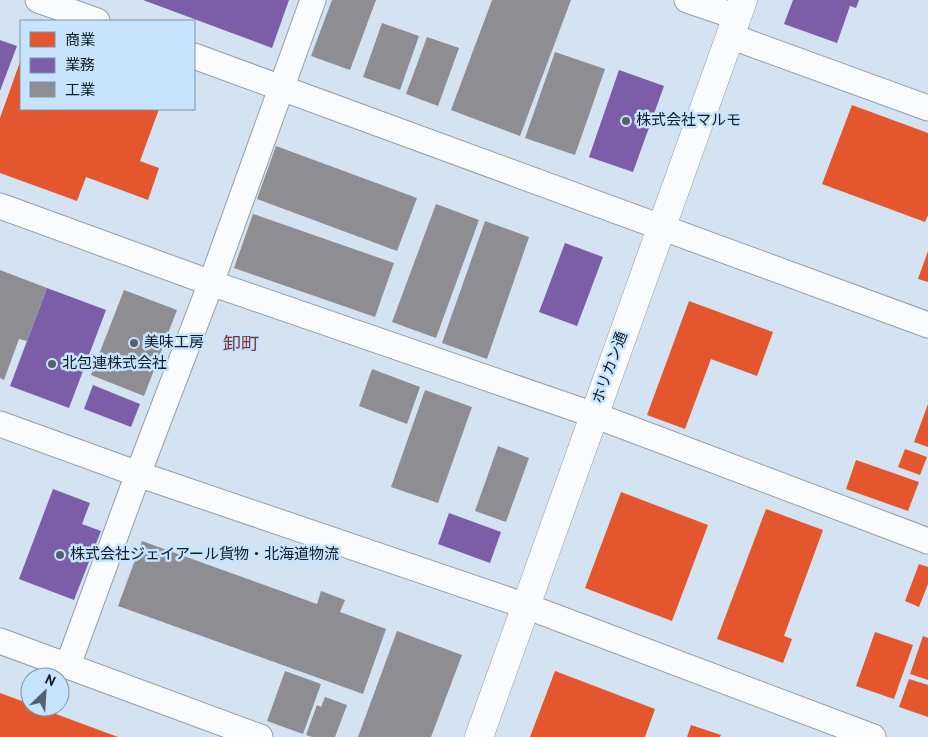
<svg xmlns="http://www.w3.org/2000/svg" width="928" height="737" viewBox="0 0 928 737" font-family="Overpass,'Noto Sans JP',sans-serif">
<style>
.shops{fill:#e4572e}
.offices{fill:#7b5ea7}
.industry{fill:#8d8d92}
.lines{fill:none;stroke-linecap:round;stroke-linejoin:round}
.street-casing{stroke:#939ea9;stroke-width:27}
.secondary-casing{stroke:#939ea9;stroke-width:29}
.street{stroke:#f9fbfd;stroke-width:25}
.secondary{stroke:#f9fbfd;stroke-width:28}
.poi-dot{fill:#55616c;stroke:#c7e4fe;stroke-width:2}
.labels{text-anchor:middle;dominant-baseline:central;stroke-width:5;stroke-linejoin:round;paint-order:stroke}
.poi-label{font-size:15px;fill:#101b24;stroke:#c7e4fe;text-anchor:start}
.street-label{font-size:15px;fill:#101b24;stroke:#c7e4fe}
.quarter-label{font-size:18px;fill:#7b3432;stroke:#c7e4fe}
</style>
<rect width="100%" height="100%" fill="#d4e3f1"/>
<path class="shops" d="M21 59V109H159L140 161 159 168 148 200 86 177 77 201 0 173V118Z
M852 105 928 133V215L925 222 822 184Z
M928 251V282L918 279Z
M689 301 773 332 757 376 711 359 685 429 647 415Z
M928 404V447L914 442Z
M905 449 927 457 920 475 898 467Z
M856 460 919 482 908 511 846 489Z
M621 492 708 525 672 621 585 588Z
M766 509 823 530 784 636 792 639 783 663 717 639Z
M919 564 928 567V584L919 607 905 601Z
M875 632 913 645 894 699 856 686Z
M923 636 928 638V680L910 674Z
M555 671 655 709 645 737H530Z
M909 679 928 685V717L899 707Z
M0 693 30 704V707H37L118 737H0Z
M691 725 721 735 720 737H687Z"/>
<path class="offices" d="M143 0H289L272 48Z
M793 0H859L856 8 850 6 837 43 784 24Z
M0 40 17 46 0 91Z
M619 70 664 86 633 172 589 157Z
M565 243 603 257 577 326 539 312Z
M47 288 106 310 69 408 10 386Z
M93 385 140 404 131 427 84 409Z
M53 489 90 503 82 524 101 531 74 600 19 579Z
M449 513 501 532 490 563 438 544Z"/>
<path class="industry" d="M332 0H376L350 70 311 56Z
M492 0H571L520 136 451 110Z
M382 23 419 36 400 90 363 77Z
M427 37 459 48 438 106 406 94Z
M555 52 605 69 575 155 525 138Z
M276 146 417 198 397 251 257 199Z
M436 204 479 220 436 338 392 322Z
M253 214 394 263 375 317 234 268Z
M485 221 529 237 487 359 442 343Z
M0 270 47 288 27 341 19 339 4 380 0 378Z
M124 290 177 310 144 396 91 375Z
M372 369 420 387 407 424 359 406Z
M425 390 472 407 438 503 391 487Z
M498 446 529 458 506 522 475 511Z
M142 541 317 604 321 591 345 600 340 612 386 629 363 694 118 606Z
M397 631 462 655 431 737H358Z
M285 671 321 684 303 734 267 721Z
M325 697 347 705 335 737H312L306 735 317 705 321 707Z"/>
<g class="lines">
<g class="street-casing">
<path id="street" d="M38 0 97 21
M687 0 737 17
M730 36 928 108
M194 56 928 325
M0 206 211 283 594 415 928 541
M0 424 138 474 526 606 873 737
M0 641 260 737
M68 665 138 474 211 283 313 0"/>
</g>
<g class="secondary-casing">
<path id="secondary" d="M479 737 743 0"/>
</g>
<use href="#street" class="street"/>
<use href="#secondary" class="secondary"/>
</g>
<g class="poi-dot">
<circle cx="626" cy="121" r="5"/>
<circle cx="134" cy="343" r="5"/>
<circle cx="52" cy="364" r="5"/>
<circle cx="60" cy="555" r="5"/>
</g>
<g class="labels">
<g class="poi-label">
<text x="636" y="121">株式会社マルモ</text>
<text x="144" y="343">美味工房</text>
<text x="62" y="364">北包連株式会社</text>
<text x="70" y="555">株式会社ジェイアール貨物・北海道物流</text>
</g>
<g class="street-label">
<text transform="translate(611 368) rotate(-70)">ホリカン通</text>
</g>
<g class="quarter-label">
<text x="241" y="345">卸町</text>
</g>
</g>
<rect x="20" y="20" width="175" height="90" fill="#c7e4fe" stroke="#7e94a7"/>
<rect x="30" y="32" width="25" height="15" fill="#e4572e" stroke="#7e94a7"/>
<text x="65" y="45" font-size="15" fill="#101b24">商業</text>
<rect x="30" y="58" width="25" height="15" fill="#7b5ea7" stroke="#7e94a7"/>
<text x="65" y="70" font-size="15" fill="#101b24">業務</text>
<rect x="30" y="82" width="25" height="15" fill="#8d8d92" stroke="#7e94a7"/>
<text x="65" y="95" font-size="15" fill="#101b24">工業</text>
<g transform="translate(45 692) rotate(25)"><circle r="24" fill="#c7e4fe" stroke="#7e94a7"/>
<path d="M0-4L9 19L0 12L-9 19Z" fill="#55616c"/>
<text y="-8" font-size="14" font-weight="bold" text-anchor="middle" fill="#101b24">N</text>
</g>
</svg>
